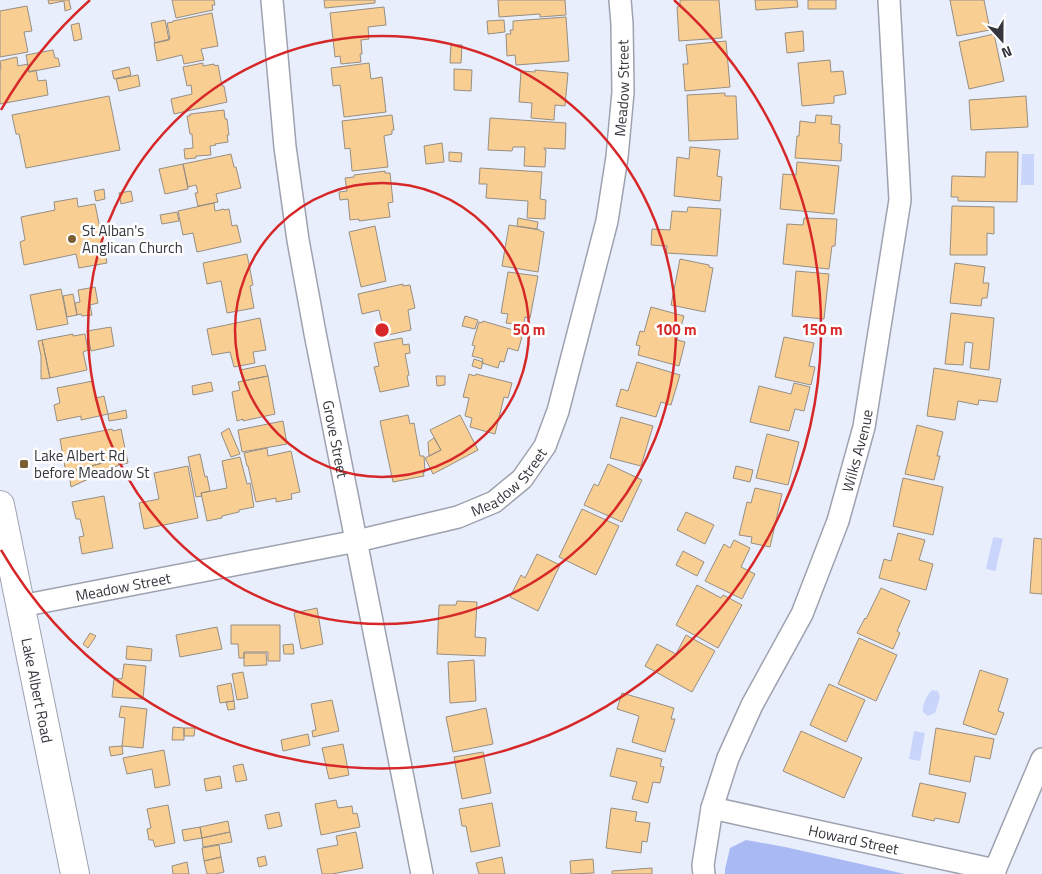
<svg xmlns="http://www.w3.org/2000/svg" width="1042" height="874" viewBox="0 0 1042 874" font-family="'Titillium Web',sans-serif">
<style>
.green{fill:#a8b9f4}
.water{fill:#cad5fb}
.building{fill:#f8ce92;stroke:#978e83}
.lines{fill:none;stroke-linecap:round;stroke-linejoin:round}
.minor-casing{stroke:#9ea2af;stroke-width:24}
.secondary-casing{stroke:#9ea2af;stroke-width:30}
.minor{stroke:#fff;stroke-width:21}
.secondary{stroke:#fff;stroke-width:28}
.ring{fill:none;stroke:#d62828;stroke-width:2.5}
.poi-dot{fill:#7d5f33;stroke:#fff;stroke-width:2}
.labels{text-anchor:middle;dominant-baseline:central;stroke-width:5;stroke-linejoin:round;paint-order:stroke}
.street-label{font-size:15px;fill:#35373c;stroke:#fff}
.poi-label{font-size:15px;fill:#35373c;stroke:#fff;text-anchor:start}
.centre{fill:#d62828;stroke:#fff;stroke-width:2.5}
.ring-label{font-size:15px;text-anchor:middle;font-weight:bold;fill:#d62828;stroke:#fff;stroke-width:5;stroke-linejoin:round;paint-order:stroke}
</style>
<rect width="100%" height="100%" fill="#e9eefc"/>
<path class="green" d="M746 840 785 847 905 874H725V869L730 848Z"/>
<path class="water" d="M1022 154H1034V185H1021Z
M994 537 1003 539 998 559 996 570 994 571 987 569 986 568 993 538Z
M932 690 938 691 940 697 935 713 928 716 923 712C922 705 927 694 932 690Z
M914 731 925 733 920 761 909 759Z"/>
<path class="building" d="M48 0H69L71 9 65 11 64 1 49 4Z
M172 0H214L215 5H212L213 10 176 18Z
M324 0H375V3L325 8Z
M498 0H565L566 15 540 17V14L499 17Z
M680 0H719L722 38 679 41 677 7 680 6Z
M755 0H797L798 7 756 10Z
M808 0H836V9H808Z
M950 0H984L990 30 957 36Z
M27 6 32 31 24 32 28 52 0 57V11Z
M384 7 386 25 368 27 369 39 361 40 362 54H360L361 62 341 64 340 56 335 57 330 13Z
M212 13 218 46 201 49 204 60 184 64 182 55 157 61 154 43 170 39 167 23 173 22V21Z
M566 17 569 61 516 65 515 55 507 56 506 34H511L510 30H513V21Z
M165 20 169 40 155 43 151 23Z
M504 20 505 32 488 34 487 21Z
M79 23 82 39 74 41 71 25Z
M803 31 804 51 787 53 785 33Z
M994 34 1004 81 969 89 959 42Z
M726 41 730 87 685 91 683 64H688L686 45Z
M451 45H462L461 63H450Z
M53 50 55 58H58L60 66 29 72 26 55Z
M17 57 18 66 28 64 29 72 36 70 38 81 46 80 48 95 0 104V69H1L0 61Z
M830 60 831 72 843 71 846 94 834 96V103L802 106 798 63Z
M203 63V66L214 64 215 66 218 65 222 86H224L227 102 174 114 171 99 192 94 191 85 187 86 183 67Z
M369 63 371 79 382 77 386 112 344 117 340 85 333 86 331 68Z
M129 67 131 75 114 79 112 71Z
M454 69 472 70 471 91 454 90Z
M535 70 568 73 565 106 555 105 554 120 531 118 532 103 519 102 521 71 535 72Z
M138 75 140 86 119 91 116 79Z
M725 93V96H736L738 139 689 141 687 95Z
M109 96 120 150 26 168 19 134H16L12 115Z
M1026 96 1028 127 971 130 969 100Z
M224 110 225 119H227L229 135H227L228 142 215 144 216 145 210 146 211 155 196 156V158L185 159 184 149 193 148 192 134H190L187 116H190V114Z
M392 115 394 130H392V134L384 136 388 167 352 171 350 148 345 149 342 121Z
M816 115 832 116 831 124 840 125 839 143 842 144 841 161 795 158 797 136H799L800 121 815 123Z
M490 118 566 123 565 149 544 148V149L546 150 545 167 524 166 525 147H513L512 151 488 150Z
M442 143 444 162 426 164 424 146Z
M690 147 720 150 717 176 722 177 720 201 674 196 677 157 689 159Z
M449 152 462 153 461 162 449 161Z
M986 152H1018L1017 202 958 201V197H951L952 176 985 177Z
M231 154 234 167H236L241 188 216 194 218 202 198 206 195 193H198L196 185 188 187 183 164Z
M797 162 839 166 834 214 780 209 783 174 796 175Z
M183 164 188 189 165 194 159 169Z
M480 168 542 172 540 199 546 200 545 219 527 218 528 201 486 198 487 184H479Z
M385 171V173H390L393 202 388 203 390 217 359 221V219L350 220 348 199 340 200 339 192 347 191 345 178 354 177V175Z
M104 189 105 199 96 201 94 191Z
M131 191 133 201 121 204 119 193Z
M77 198 78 207 95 204 107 263 79 268 76 254 24 265 20 242 25 240 21 217 55 210 54 202Z
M214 203 215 211 224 209V210L229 209 232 226 237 225 241 242 197 252 193 233 183 235 178 211Z
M952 206 994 207V234L987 233V255H950Z
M688 207 721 209 717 256 666 253 667 246 651 245 652 229 670 230 672 211 687 212Z
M177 212 179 221 162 224 160 215Z
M518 218 538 222 537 229 517 226Z
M804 218 837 219 835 246H832L829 269 783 264 787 224 803 225Z
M509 225 540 230V231L544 232 538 272 502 266Z
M375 226 386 281 361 287 349 232Z
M247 254 253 285 250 286 254 308 227 313 221 281 207 284 203 263Z
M680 259 709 265V267L713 268 705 312 671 305Z
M955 263 985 267 983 283H989L987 298H982L981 306 950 303Z
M796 271 829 274 824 319 792 316Z
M508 272 538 276 530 318 525 317 524 325 506 323 508 314 501 313Z
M403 284V286L410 285 415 308 408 310 411 330 388 335 386 326 383 327 379 310 362 314 358 294Z
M95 287 98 303 90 305 92 315 82 316 81 314 77 315 75 303 80 302 78 290Z
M61 289 68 324 37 330 30 295Z
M73 294 77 315 67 317 63 296Z
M651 307 684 316 677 340 685 342 679 366 638 355 640 346 636 345 640 331 644 332Z
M951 313 994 318 989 370 970 368 973 343 965 342 963 365 945 364Z
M465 316 478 320 475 329 462 326Z
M260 318 266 350 253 352 255 363 234 367 230 352 212 355 207 329Z
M483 321 523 333 518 351 508 348 504 362 500 361 498 368 482 363 483 359 472 356 475 346 472 345 479 322 482 323Z
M111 327 114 346 91 351 87 331Z
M73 334V336L85 334 88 350 83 352 87 370 50 378 42 340Z
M784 337 814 343 809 366 815 367 811 385 775 377Z
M402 338 403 345 409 344 410 353 405 354 409 375 407 376 409 386 380 392 374 367 379 366 374 343Z
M42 340 50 378 41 379V356L38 341Z
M474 359 483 362 481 369 472 366Z
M637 362 680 375 671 405 661 402 656 417 616 406 621 389 628 391Z
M265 365 268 376 243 381 240 370Z
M934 368 1001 379 997 402 979 400 978 405 958 401 955 420 927 416Z
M469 374 475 376 476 374 512 383 508 398 504 397 495 434 470 427 472 418 465 416 469 398 463 397Z
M268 376 275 414 243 421V419L237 421 232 392 240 390 238 382Z
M436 376H445V385L437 386Z
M93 381 96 398 104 396 108 414 81 420V416L57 421 54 405 60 403 57 388Z
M211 382 213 391 193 395 192 386Z
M794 383 810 387 804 411 795 409 789 431 750 422 759 386 791 394Z
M126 410 127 418 109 421 108 414Z
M408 415 410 424 414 423 420 456H424L425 472H423L424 476 393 482 380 421Z
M460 415 478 450 433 474 425 458 441 450 430 430Z
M621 417 653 426 641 466 610 458Z
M283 421 287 444 242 452 238 430Z
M917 425 943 432 937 456H940L934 480 905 474Z
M229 428 240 454 231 457 221 433Z
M112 429 113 431 121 429 128 463 119 465 117 459 66 473 60 439Z
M767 434 799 442 788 485 756 478Z
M434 438 441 450 429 456 428 442Z
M267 448 268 456 291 451 300 492 291 494 292 499 276 502V498L256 502 248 466H247L244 453Z
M200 454 205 477 207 476 210 491 201 493 202 496 196 497 188 457Z
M240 457 247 484 250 483 254 507 239 510V512L222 516V518L207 521 201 493 227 488 222 461Z
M117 459 119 465 71 487 69 472Z
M608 464 642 480 622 522 584 505 594 484 598 486Z
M188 466 198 518 144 529 139 503 159 499 154 473Z
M736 466 753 470 750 482 733 478Z
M903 478 943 487 933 535 893 526Z
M755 488 782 494 770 547 751 543 752 537 739 535 747 502 751 503Z
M104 496 113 548 82 554 79 537 84 536 80 519H76L72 502Z
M582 509 619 526 596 575 559 557Z
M686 512 714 525 705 544 677 530Z
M898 533 925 540 919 560 933 564 926 590 879 578 884 559 891 561Z
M1034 538 1042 539V594L1030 593Z
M734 540 750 548 741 567 755 574 742 599 705 581 724 544 730 548Z
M683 551 704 562 697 576 676 565Z
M537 554 560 565 538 611 510 597 521 575 525 578Z
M697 585 721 598 723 595 742 605 718 648 676 625Z
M881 588 910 601 897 631 900 633 893 649 857 633 865 618 866 619Z
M457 601 477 602 475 637 486 638 485 656 437 654 439 605H456Z
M317 608 323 644 301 649 294 613Z
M231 625H280V661H268V652H244V658H239L238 644H231Z
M217 627 222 649 180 657 176 635Z
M90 633 96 636 88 648 83 644Z
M686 635 715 651 692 692 645 666 657 644 676 654Z
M859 638 897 655 876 701 838 684Z
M293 644 294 654H284L283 645Z
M127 646 152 649 151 661 126 659Z
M244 653H266L267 665 244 666Z
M474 660 476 701 450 703 448 662Z
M124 664 146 666 143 699 112 697 114 678 122 679Z
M980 670 1008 679 998 711 1004 713 996 735 963 724Z
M243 672 248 698 237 700 232 674Z
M231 683 234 701 220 703 217 686Z
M829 684 865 700 846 742 810 725Z
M622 693 674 708 671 719H675L665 752 632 742 639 716 617 709Z
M332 700 339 731 313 737 312 731 316 730 311 704Z
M234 701 235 709 228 710 226 702Z
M121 706 147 709 143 748 122 746 125 718 119 717Z
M486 708 493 744 453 752 446 717Z
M173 727 184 728V740H172Z
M184 728H195L194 736H184Z
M936 728 994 739 990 759 975 756 970 782 929 774Z
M801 731 862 758 844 798 783 771Z
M308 734 310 745 283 751 281 740Z
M343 744 349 775 329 779 322 748Z
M122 746 123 754 111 756 109 747Z
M617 748 662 759 660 766 664 767 660 783 653 782 648 803 632 799 637 782 610 776Z
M164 750 170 785 155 788 152 769 127 774 123 758Z
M483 752 491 793 462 799 454 757Z
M243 764 247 780 236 782 233 766Z
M220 776 222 788 206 791 204 779Z
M920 783 966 793 959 823 935 818 934 821 912 816Z
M336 800 338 808 352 806 353 814 357 813 360 827 321 835 315 804Z
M492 803 500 846 471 852 466 826H462L459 809Z
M168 805 175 843 155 847 153 840H149L147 829 151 828 147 809Z
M611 808 637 812 635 821 650 823 647 842 642 841 641 853 606 848Z
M279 812 282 826 268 829 265 815Z
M228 821 230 832 202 838 200 827Z
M200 827 202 838 184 841 182 830Z
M230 832 232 842 203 847 202 838Z
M356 832 363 868 332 874H322L317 849 338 845 336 836Z
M219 845 221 857 204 861 202 848Z
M265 856 267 865 259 867 257 858Z
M221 857 224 872 215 874H207L204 861Z
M502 857 505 874H479L476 863Z
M593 859 594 873 571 874 570 861Z
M187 862 189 874H173L172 866Z
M652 868V874H612V871Z"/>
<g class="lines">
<g class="minor-casing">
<g id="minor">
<path id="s1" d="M272 0 285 147 298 240 315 333 422 874"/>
<path id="s2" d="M21 606 357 541 458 517 494 502 522 479 545 446 558 411 607 221 617 157 623 92 622 24 620 0"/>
<path id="s3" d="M712 808 995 870"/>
<path id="s4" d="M704 874 703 865 712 808 728 758 752 705 802 614 838 521 864 427 900 200 889 0"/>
<path d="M995 874V870L1042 759"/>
</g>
</g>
<g class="secondary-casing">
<g id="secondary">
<path id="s5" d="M0 505 75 874"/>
</g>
</g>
<use href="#minor" class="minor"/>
<use href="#secondary" class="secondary"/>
</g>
<g class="ring">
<circle cx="382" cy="330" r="147"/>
<circle cx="382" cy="330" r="294"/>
<path d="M1 110A440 440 0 0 1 90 0M674 0A440 440 0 1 1 1 550"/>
</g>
<g class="poi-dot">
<circle cx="72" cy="239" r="5"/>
<rect x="19" y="459" width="10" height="10" rx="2.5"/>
</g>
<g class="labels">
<g class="street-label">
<text stroke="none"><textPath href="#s2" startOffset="929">Meadow Street</textPath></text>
<text stroke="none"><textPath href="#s1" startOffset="444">Grove Street</textPath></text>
<text stroke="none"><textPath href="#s4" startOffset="454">Wilks Avenue</textPath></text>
<text stroke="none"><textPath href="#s2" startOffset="509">Meadow Street</textPath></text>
<text stroke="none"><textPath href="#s2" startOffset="104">Meadow Street</textPath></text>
<text stroke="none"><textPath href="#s5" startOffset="189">Lake Albert Road</textPath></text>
<text stroke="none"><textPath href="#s3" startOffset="145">Howard Street</textPath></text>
</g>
<g class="poi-label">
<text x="82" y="230">St Alban's<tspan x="82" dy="17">Anglican Church</tspan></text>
<text x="34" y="455">Lake Albert Rd<tspan x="34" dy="17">before Meadow St</tspan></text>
</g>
</g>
<circle cx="382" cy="330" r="8" class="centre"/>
<g class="ring-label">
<text x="529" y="335">50 m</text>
<text x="676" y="335">100 m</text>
<text x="822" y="335">150 m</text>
</g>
<g transform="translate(1002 40) rotate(159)" stroke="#ffffff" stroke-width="4" paint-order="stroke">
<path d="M0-4L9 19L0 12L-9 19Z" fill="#35373c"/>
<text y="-8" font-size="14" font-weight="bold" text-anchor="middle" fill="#35373c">N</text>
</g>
</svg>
